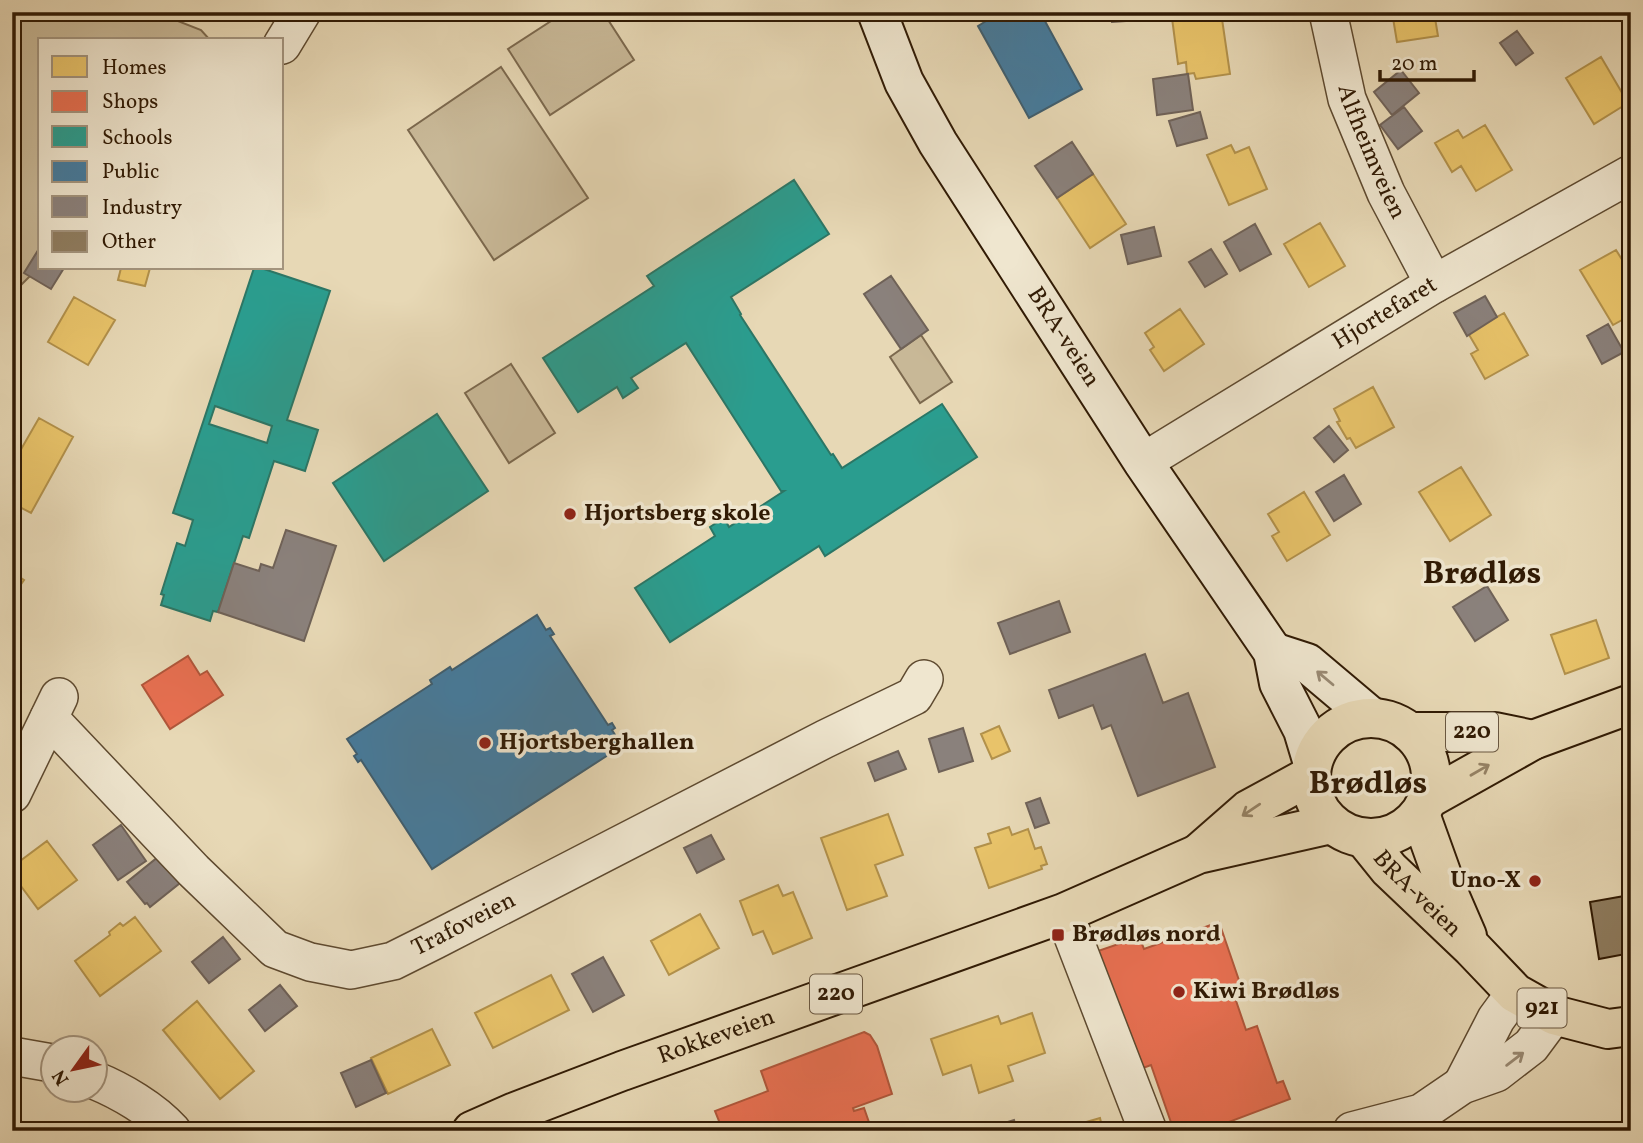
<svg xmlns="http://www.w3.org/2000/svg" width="1643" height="1143" viewBox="0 0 1643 1143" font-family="Vollkorn,serif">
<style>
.green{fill:#c8b897;stroke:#7c694e;stroke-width:2}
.homes{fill:#e9c46a;stroke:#b2914b;stroke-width:2}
.shops{fill:#e76f51;stroke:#b0563a;stroke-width:2}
.schools{fill:#2a9d8f;stroke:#2c7665;stroke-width:2;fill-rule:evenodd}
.public{fill:#457b9d;stroke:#3f5e6f;stroke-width:2}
.industry{fill:#8a817c;stroke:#6f6258;stroke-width:2}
.building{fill:#8f7d60;stroke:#301a04;stroke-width:2}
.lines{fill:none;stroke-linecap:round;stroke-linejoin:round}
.minor-casing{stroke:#5e4a30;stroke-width:40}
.secondary-casing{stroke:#301a04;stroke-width:42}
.primary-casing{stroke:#301a04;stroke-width:42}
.minor{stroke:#efe6cf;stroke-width:37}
.secondary{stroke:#efe6cf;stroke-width:38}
.primary{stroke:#e7d8b5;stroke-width:38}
.oneway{stroke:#998a74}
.oneway2{stroke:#958265}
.poi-dot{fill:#8f2418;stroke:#efe6cf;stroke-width:2.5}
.labels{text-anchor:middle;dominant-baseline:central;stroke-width:7;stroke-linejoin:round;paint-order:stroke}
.shield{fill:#efe6cf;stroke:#695741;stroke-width:2}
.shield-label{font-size:23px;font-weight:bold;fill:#301a04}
.street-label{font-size:24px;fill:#301a04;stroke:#efe6cf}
.poi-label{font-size:24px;font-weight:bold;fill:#301a04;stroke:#efe6cf;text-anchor:start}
.district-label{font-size:32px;font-weight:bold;fill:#301a04;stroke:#efe6cf}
</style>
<rect width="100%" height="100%" fill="#e7d8b5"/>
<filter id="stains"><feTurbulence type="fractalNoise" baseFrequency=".00286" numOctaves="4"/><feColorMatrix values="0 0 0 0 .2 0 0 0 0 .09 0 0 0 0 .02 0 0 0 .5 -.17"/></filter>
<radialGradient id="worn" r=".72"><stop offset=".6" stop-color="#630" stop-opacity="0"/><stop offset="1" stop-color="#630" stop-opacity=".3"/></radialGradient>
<path class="green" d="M12 12H155L201 30 210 40H40V266L19 287 12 313Z
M565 12H603L634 60 550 115 508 49Z
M501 67 588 198 494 260 408 130Z
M921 335 952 382 920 403 890 357Z
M511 364 555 433 509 463 465 393Z"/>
<path class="homes" d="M1210 12H1221L1230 74 1196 79 1194 73 1187 74 1186 62 1178 64 1172 18Z
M1392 12H1434L1438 36 1397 42Z
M1601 57 1628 103 1594 124 1566 78Z
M1485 125 1512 170 1476 191 1461 166 1452 172 1435 143 1458 130 1463 138Z
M1231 145 1235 153 1249 147 1267 189 1229 205 1207 155Z
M1093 174 1126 224 1090 248 1057 198Z
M1320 223 1345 266 1309 287 1284 244Z
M1616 250 1631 274V315L1613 325 1580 270Z
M121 268H150L145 286 118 280Z
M74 297 115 320 88 365 48 342Z
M1180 309 1204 344 1164 371 1150 350 1154 347 1145 333Z
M1504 313 1528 355 1485 379 1471 354 1478 350 1468 333Z
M1373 387 1394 427 1356 448 1350 438 1347 439 1337 422 1340 421 1334 409Z
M39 418 73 437 31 513 12 503V465Z
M1461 467 1491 515 1450 541 1419 492Z
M1304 492 1330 535 1287 561 1272 536 1279 532 1268 514Z
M12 572 24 580 12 597Z
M1596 620 1609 658 1565 674 1551 635Z
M999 726 1010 751 992 759 981 734Z
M888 814 903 855 875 865 887 896 847 910 821 838Z
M1009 827 1012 835 1028 829 1035 849 1041 847 1047 864 1041 866 1042 869 989 888 975 848 991 843 988 834Z
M47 841 77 880 38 909 12 874V867Z
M778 885 783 896 793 892 812 938 773 954 763 931 753 935 740 901Z
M700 914 719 948 669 975 651 941Z
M135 917 161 951 100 996 75 961 110 935 109 932 120 923 123 926Z
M551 975 569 1010 493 1048 475 1013Z
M197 1001 254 1071 220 1099 163 1030Z
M1032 1013 1045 1053 1008 1066 1013 1081 979 1093 971 1065 943 1075 931 1039 998 1016 1001 1024Z
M432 1029 450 1065 388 1094 371 1058Z
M1100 1118 1103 1131H1055Z"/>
<path class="shops" d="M188 656 200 675 207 671 223 695 170 729 142 685Z
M1219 922 1242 989 1233 992 1246 1030 1257 1026 1277 1083 1283 1081 1290 1099 1205 1131H1174L1151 1065 1143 1068 1092 953 1139 937 1144 949Z
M864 1032 870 1035 877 1046 892 1094 853 1108 854 1111 864 1108 872 1131H723L715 1111 768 1091 761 1071Z"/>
<path class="schools" d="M794 180 829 234 731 297 741 314 740 315 831 455 833 454 842 468 942 404 977 457 825 556 819 546 670 642 635 588 715 536 710 527 724 518 729 527 784 491H781L686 343 631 378 638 388 623 398 617 387 578 412 543 358 654 286 647 276Z
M254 268H261L330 291 287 420 318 430 305 471 274 461 249 538 243 536 218 612 213 611 210 621 161 605 164 595 161 594 177 543 185 546 193 520 173 513ZM215 406 272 426 267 443 209 424Z
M437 414 488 491 384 561 333 483Z"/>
<path class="public" d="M1001 12H1040L1082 89 1029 118 978 26Z
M537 615 546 630 550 628 554 634 550 636 608 725 612 723 615 728 612 730 622 746 432 869 361 760 358 762 354 756 357 754 347 739 432 684 430 680 450 667 452 670Z"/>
<path class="industry" d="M1111 12H1140V20L1112 22Z
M1517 31 1533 53 1516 65 1500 43Z
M1401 70 1419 93 1392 115 1374 92Z
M1188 74 1193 110 1157 115 1153 79Z
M1404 107 1422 131 1398 149 1380 125Z
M1200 112 1207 138 1177 146 1169 121Z
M1072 142 1093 174 1057 198 1035 166Z
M1255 224 1271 254 1240 271 1224 242Z
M1154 227 1161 256 1128 264 1121 235Z
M40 247V268H64L51 289 24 273Z
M1211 249 1227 274 1205 287 1189 262Z
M891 276 928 330 901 349 864 294Z
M1485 296 1497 317 1467 336 1454 313Z
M1608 324 1624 352 1602 364 1587 336Z
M1329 426 1348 450 1334 462 1314 438Z
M1344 475 1361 504 1334 521 1316 492Z
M286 530 336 546 304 641 218 612 234 563 259 571 261 564 273 568Z
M1487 586 1508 620 1475 641 1453 607Z
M1059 601 1070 632 1010 654 998 623Z
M1145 654 1163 703 1188 693 1215 767 1138 796 1111 725 1102 729 1093 705 1059 718 1049 690Z
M963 728 973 761 939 772 929 739Z
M898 751 906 769 875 781 868 763Z
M1040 798 1049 823 1035 828 1026 803Z
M121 825 146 861 118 880 93 845Z
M711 835 724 859 697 873 684 848Z
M158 857 180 883 150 907 147 903 145 904 127 882Z
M223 937 240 959 209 983 192 962Z
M603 957 624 995 593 1012 572 974Z
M280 985 297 1006 265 1031 249 1010Z
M371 1060 386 1093 356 1107 341 1073Z
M1014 1120 1017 1131H993L992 1127Z"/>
<path class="building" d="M1630 895 1631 953 1599 959 1590 902Z"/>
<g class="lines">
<g class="minor-casing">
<g id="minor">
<path id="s1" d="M1328 12 1347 99 1386 193 1434 284"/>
<path d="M282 45 302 12"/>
<path id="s2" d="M1143 462 1434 284 1631 174"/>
<path id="s3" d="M49 718 194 871 275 949 310 962 351 970 393 961 435 940 825 739 914 696 924 679"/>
<path d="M12 794 59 697"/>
<path d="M1064 913 1148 1131"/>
<path d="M12 1056 52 1063"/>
<path d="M94 1080C121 1091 152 1109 172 1131"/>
<path d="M1462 1085 1496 1019 1515 993"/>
<path d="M1352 1131 1421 1113 1462 1085 1496 1073 1531 1046 1554 1015"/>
</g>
</g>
<g class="secondary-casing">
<g id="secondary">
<path id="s4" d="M877 12 904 82 938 143 1143 462 1273 652 1279 683 1303 730 1312 760"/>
<path d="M1273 652 1307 663 1371 717"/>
</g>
</g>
<g class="primary-casing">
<g id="primary">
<circle cx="1371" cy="778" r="60"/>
<path d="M1410 732H1495L1533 740"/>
<path d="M1428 799 1533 740 1631 704"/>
<path d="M1420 814 1448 892 1467 936"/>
<path id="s5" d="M1364 838 1389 869 1472 948 1515 993 1554 1015 1608 1029 1631 1026"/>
<path d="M1200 852 1248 810 1310 776"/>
<path id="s6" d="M472 1131 515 1112 622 1071 1064 913 1198 854 1331 824"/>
</g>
</g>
<use href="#minor" class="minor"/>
<use href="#secondary" class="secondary"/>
<use href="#primary" class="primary"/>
</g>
<defs><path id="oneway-shaft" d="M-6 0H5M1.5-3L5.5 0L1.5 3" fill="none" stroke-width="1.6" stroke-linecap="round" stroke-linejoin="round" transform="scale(1.75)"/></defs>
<g class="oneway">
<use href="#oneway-shaft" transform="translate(1325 678) rotate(-140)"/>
<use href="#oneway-shaft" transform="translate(1515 1059) rotate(-37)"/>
</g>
<g class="oneway2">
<use href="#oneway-shaft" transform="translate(1480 770) rotate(-30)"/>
<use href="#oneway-shaft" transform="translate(1251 810) rotate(146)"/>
</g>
<g class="poi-dot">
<circle cx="570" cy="514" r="7"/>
<circle cx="485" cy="743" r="7"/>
<circle cx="1535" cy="881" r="7"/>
<rect x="1051" y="928" width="14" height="14" rx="3.5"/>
<circle cx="1179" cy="992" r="7"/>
</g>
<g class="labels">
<g class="shield">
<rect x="1446" y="712.5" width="52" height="39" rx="5"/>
<rect x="810" y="974.5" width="52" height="39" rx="5"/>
<rect x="1517.5" y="988.5" width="49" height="39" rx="5"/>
</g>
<g class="shield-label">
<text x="1472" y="732">220</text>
<text x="836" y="994">220</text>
<text x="1542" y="1008">921</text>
</g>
<g class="street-label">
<text stroke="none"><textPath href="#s1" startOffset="147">Alfheimveien</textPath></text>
<text stroke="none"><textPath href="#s2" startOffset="284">Hjortefaret</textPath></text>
<text stroke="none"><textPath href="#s4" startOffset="376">BRA-veien</textPath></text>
<text stroke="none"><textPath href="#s5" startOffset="77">BRA-veien</textPath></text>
<text stroke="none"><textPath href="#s3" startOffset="525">Trafoveien</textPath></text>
<text stroke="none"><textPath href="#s6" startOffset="262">Rokkeveien</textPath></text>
</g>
<g class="poi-label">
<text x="584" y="514">Hjortsberg skole</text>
<text x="499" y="743">Hjortsberghallen</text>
<text x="1521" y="881" text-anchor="end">Uno-X</text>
<text x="1072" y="935">Brødløs nord</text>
<text x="1193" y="992">Kiwi Brødløs</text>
</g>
<g class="district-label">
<text x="1482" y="575">Brødløs</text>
<text x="1368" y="785">Brødløs</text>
</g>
</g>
<rect width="1643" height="1143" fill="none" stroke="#e7d8b5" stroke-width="42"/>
<rect x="14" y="14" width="1615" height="1115" fill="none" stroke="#301a04" stroke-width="3.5"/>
<rect x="21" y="21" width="1601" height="1101" fill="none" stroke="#301a04" stroke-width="2"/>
<rect x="38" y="38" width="245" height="231" fill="#efe6cf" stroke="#a3947e" stroke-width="2"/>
<rect x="52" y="56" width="35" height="21" fill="#e9c46a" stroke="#a3947e" stroke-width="2"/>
<text x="102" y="74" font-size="21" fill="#301a04">Homes</text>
<rect x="52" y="91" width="35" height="21" fill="#e76f51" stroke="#a3947e" stroke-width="2"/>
<text x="102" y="108" font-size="21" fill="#301a04">Shops</text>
<rect x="52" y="126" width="35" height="21" fill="#2a9d8f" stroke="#a3947e" stroke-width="2"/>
<text x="102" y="144" font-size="21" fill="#301a04">Schools</text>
<rect x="52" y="161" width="35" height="21" fill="#457b9d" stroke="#a3947e" stroke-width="2"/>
<text x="102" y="178" font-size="21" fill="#301a04">Public</text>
<rect x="52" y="196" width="35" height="21" fill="#8a817c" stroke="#a3947e" stroke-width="2"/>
<text x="102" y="214" font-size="21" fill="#301a04">Industry</text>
<rect x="52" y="231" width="35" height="21" fill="#8f7d60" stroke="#a3947e" stroke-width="2"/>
<text x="102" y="248" font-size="21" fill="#301a04">Other</text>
<g transform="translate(74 1069) rotate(237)"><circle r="33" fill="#efe6cf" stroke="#a3947e" stroke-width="2"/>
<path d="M0-5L12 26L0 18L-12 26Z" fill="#8f2418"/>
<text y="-10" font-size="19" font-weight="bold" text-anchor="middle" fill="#301a04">N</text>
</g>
<path d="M1380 70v10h94v-10" fill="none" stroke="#301a04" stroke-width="3.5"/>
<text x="1391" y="70" font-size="21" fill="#301a04" stroke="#efe6cf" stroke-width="5" paint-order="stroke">20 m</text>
<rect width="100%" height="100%" filter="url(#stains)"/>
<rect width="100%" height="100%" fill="url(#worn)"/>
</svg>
